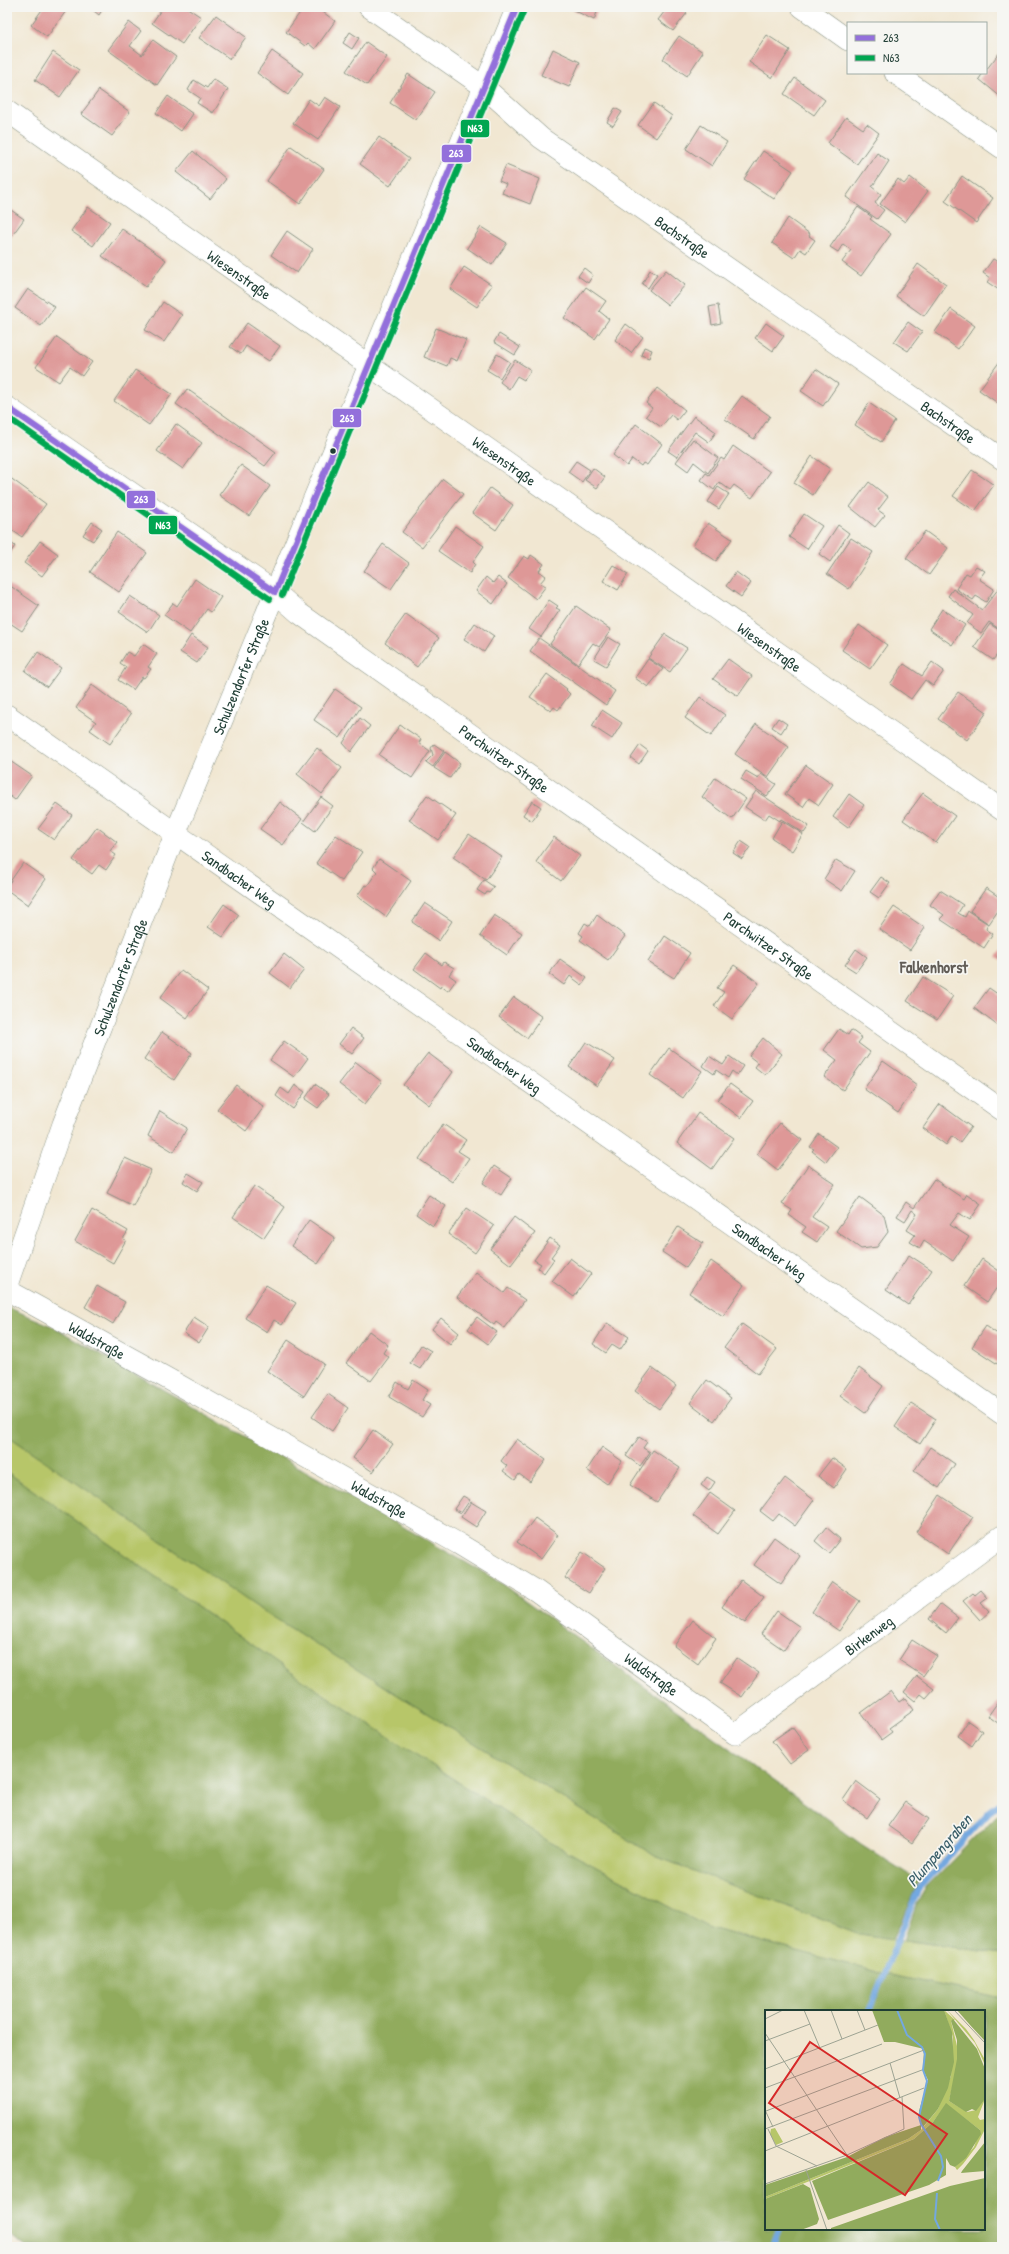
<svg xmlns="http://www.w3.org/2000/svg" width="1009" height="2254" viewBox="0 0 1009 2254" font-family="'Patrick Hand',sans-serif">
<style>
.green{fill:#b7c669;stroke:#6b824e}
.forest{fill:#91ab5d;stroke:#587448;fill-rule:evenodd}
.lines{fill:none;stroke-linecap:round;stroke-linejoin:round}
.stream{stroke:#73a8e0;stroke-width:6}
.building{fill:#de9897}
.street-casing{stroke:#889283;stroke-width:22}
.street{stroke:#fff;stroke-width:21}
.bus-1-casing{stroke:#f6f6f2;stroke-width:9}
.bus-2-casing{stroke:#f6f6f2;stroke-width:9}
.bus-1{stroke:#9370db;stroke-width:6}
.bus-2{stroke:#00a651;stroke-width:6}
.bus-dot{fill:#1f3d34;stroke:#f6f6f2;stroke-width:1.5}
.labels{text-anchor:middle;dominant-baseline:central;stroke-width:3.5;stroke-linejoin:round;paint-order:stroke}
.street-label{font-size:15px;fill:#1f3d34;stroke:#f6f6f2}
.neighbourhood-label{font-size:16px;font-weight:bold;fill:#625d57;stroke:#f6f6f2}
.water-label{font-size:16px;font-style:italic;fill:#385d68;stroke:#f6f6f2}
.inset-river{fill:none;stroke:#73a8e0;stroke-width:2}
.inset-road{fill:none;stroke:#9da393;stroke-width:1}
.view{fill:#d62828;fill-opacity:0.15;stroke:#d62828;stroke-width:2}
.inset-edge{fill:none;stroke:#1f3d34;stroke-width:2}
.line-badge{stroke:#f6f6f2;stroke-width:1.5}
.badge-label{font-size:11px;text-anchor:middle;font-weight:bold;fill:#fff}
</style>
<rect width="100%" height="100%" fill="#f6f6f2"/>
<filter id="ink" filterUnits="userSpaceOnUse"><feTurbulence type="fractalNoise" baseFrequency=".025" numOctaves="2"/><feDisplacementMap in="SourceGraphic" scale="8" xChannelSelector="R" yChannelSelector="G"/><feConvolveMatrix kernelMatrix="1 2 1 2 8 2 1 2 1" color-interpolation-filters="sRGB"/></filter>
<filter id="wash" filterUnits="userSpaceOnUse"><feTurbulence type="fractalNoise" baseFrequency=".012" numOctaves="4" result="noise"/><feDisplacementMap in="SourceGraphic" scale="16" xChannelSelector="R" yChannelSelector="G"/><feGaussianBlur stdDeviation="0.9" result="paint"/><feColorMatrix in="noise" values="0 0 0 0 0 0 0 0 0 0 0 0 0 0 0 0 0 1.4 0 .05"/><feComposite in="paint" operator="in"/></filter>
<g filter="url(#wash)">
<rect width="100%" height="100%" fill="#f1e7d2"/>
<path class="green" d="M7 1435 254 1605 655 1856 860 1934 1002 1954V1998L885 1974 709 1928 548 1841 305 1682 7 1472Z"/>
<path class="forest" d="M7 1307 50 1325 500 1582 861 1844 919 1881 893 1939 860 1934 655 1856 254 1605 7 1435Z
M7 1472 305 1682 548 1841 709 1928 885 1974 1002 1998V2247H26L7 2233ZM766 2011H984V2229H766Z
M1002 1810V1954L904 1940 917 1903 927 1886Z"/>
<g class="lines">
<path class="stream" d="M869 2011 918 1890 990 1811 1002 1802
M771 2247 778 2229"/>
</g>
<g id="blocks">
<path class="building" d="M44 7H69L47 37 31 25Z
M89 7H104L99 15Z
M163 7H186L201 17 182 44 152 23Z
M304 7H316L335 21 315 49 308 43 305 46 286 32Z
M567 7H599L594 20Z
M668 7H679L687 13 673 31 658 20Z
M216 15 246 37 230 59 199 38Z
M129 22 141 31 130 46 142 55 153 40 176 57 157 85 108 50Z
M350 32 359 38 352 49 343 43Z
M767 35 790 50 772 78 749 62Z
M679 36 703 52 687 76 663 59Z
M366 42 387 57 367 85 346 71Z
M553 49 580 62 569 87 541 75Z
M272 51 303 73 288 95 257 73Z
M53 52 79 70 60 97 35 80Z
M1000 52 1002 54V98L979 79 983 73H986V70Z
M408 74 435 92 416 120 390 103Z
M795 78 825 100 814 115 784 94Z
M213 79 228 89 213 113 197 103 200 98 188 90 194 80 207 88Z
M99 90 130 112 112 136 81 114Z
M168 96 193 114 181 131 156 113Z
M325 97 340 107 318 140 293 123 309 99 319 106Z
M654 103 672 116 656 138 638 125Z
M615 108 622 112 613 126 607 122Z
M846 117 863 129 867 124 879 133 857 164 828 143Z
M701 125 727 142 712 166 686 149Z
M379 137 409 159 390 186 360 164Z
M291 146 324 169 300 204 267 181Z
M193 151 226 179 210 199 176 172Z
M763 151 793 171 774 199 744 179Z
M877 153 889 161 872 187 881 194 875 203 884 210 877 219 846 197Z
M506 165 540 179 530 204 502 193 506 184 499 181Z
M962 176 993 198 976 223 945 201Z
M910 177 928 191 905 222 880 204 898 179 904 184Z
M88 207 110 222 93 246 71 231Z
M858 207 872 217 870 219 891 234 861 276 842 262 851 250 843 244 838 252 830 247Z
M8 208 24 219 11 237 7 234Z
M788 218 810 234 809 236 815 240 806 253 800 249 794 258 772 243Z
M481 227 507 243 492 265 467 248Z
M122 229 166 260 146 287 102 256Z
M287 231 313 249 297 273 271 255Z
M993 259 1002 264V292L987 282 990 278 983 273Z
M918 264 946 284 924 316 896 296Z
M464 267 492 285 477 307 450 289Z
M584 268 593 275 588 283 578 276Z
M650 270 657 274 648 288 642 284Z
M666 270 685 285 668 305 649 290Z
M586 287 606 301 599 311 609 319 595 339 564 318Z
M28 289 55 307 41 326 15 308Z
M163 302 182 315 164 342 145 330Z
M718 305 721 323 712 325 709 307Z
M951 309 975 326 958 349 935 332Z
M908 322 922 332 908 351 894 342Z
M247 323 280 346 269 361 246 346 241 354 230 347Z
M766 323 784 336 773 351 755 338Z
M626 324 643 337 631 353 615 340Z
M436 328 466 340 457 361 450 358 447 366 424 357Z
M499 334 520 347 515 355 494 342Z
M57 337 92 362 82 376 70 367 59 382 36 367Z
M644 347 652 350 649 358 641 355Z
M497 354 510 362 500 378 487 370Z
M515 360 531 370 524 380 517 376 509 389 500 382Z
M1000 361 1002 363V406L979 390Z
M816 369 838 384 823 406 801 391Z
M135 370 172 394 149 425 114 401Z
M657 388 685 410 677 420 671 415 661 427 646 416 652 408 646 403Z
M187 389 276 452 265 466 176 404Z
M742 396 770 416 754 439 725 419Z
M869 403 895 421 881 442 855 425Z
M694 416 716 432 709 442 695 432 677 457 668 451Z
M176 424 202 443 183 469 157 451Z
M636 424 662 444 647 465 643 463 641 466 632 459 627 466 613 455Z
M693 439 718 458 708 473 694 462 688 471 676 462Z
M733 446 770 472 752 498 734 485 730 490 719 482 714 490 701 480 706 473 709 475 721 458 724 460Z
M812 456 830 469 813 495 794 483Z
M576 461 590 470 582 482 568 472Z
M241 465 270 486 249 516 219 495Z
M593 468 605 477 597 488 585 480Z
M972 470 994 485 975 511 953 496Z
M9 477 46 504 22 537 7 527V480Z
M443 479 463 494 422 547 402 532Z
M869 482 888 497 878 510 885 515 875 527 850 507Z
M718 487 729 494 719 509 708 502Z
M490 488 513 505 496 530 472 513Z
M804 514 822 526 807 549 789 537Z
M92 522 102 529 93 541 83 535Z
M708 523 732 539 716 561 693 545Z
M838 525 849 533 830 562 819 554Z
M455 526 484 546 473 562 475 564 470 573 438 551Z
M925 531 948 548 929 575 906 558Z
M117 532 147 553 119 592 90 572Z
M851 538 873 552 849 589 827 574Z
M7 540 15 546 7 558Z
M40 541 58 554 42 576 24 563Z
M383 544 409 563 391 589 364 571Z
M531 555 544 564 539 571 546 576 540 583 546 586 536 599 508 578 524 556 529 559Z
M613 565 628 574 618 590 603 581Z
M976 566 985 571 979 579 994 589 986 602 976 596 973 600 956 589 966 573 970 575Z
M736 572 751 583 741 597 726 586Z
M486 577 493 583 498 577 507 584 493 604 476 591Z
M195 579 221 597 211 612 207 609 190 633 164 615 173 603 177 606Z
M1002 584V616L1000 618 1002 631 989 622 981 633 967 623 973 615 948 596 953 589 982 610Z
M9 585 39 606 22 631 7 621V588Z
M130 596 159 615 148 632 119 612Z
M549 600 558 606 556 608 560 610 541 637 529 629Z
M576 606 611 630 599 647 593 643 578 664 550 644Z
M942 609 965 625 952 645 929 629Z
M406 614 439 638 417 667 385 643Z
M475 623 494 636 484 652 464 639Z
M990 624 1002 632V648L993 660 974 647Z
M859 625 887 645 870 669 842 650Z
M665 634 687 648 670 672 648 658Z
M191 635 208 647 197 663 180 652Z
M608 637 620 644 606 666 594 659Z
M539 638 615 691 606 705 530 651Z
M143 644 157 654 148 667 151 669 144 678 142 677 133 690 118 680 126 667 120 663 127 652 134 656Z
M38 652 61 668 47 687 25 671Z
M648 659 663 669 648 687 635 678Z
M728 659 752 676 738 696 713 679Z
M932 662 944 671 933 686 925 680 911 699 890 684 904 664 922 676Z
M547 674 567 689 566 690 570 694 558 710 554 707 551 711 530 697Z
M92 685 131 714 110 744 90 730 96 722 76 708Z
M335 689 361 707 340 738 314 720Z
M958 692 987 712 967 740 938 719Z
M700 697 725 715 711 736 685 718Z
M602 710 622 723 612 739 592 726Z
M360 718 370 726 351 752 343 743Z
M778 718 787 724 781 733 772 727Z
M756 724 789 747 768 777 735 754Z
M400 725 421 739 419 743 430 751 412 778 379 755Z
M434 744 444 751 433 767 426 762 433 755 431 748Z
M640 745 648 751 639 764 631 758Z
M317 748 342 768 322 794 297 774Z
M445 752 460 763 450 778 434 768Z
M7 759 32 776 15 800 7 794Z
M806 765 833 784 819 805 809 798 803 807 785 794Z
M746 771 758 778 761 774 776 784 767 796 741 779Z
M715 778 746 799 732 819 702 797Z
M756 791 809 826 804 833 781 819 780 821 769 814 765 820 745 807Z
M923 793 955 816 936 843 903 820Z
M849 794 864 805 848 828 833 817Z
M427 795 456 815 438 840 409 820Z
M321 797 333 806 315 831 303 822Z
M532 801 541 807 532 821 523 815Z
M280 802 302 819 283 845 260 829Z
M57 804 72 815 54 840 38 829Z
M782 821 803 834 792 851 772 838Z
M97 827 117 842 110 851 116 855 106 870 99 865 92 874 73 860Z
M469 834 502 857 486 880 453 857Z
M336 835 362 852 342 881 316 863Z
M554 837 580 856 561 881 536 862Z
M741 841 750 847 742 859 733 853Z
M379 859 411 881 386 917 357 896 365 885 367 886 377 872 373 868Z
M836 860 855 871 842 891 824 879Z
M23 863 46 879 28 905 7 890V886Z
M881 877 890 883 879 898 870 892Z
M484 880 494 887 489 893 487 892 485 895 477 890Z
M986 888 1002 899V905L989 924 970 911Z
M940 890 963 905 958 913 965 917 968 911 988 924 986 929 993 934 984 948 940 919 944 915 930 905Z
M425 903 452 921 439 941 412 922Z
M224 904 239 915 223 937 208 927Z
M894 907 925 928 910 950 879 929Z
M494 915 522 933 507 955 480 936Z
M597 915 625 936 608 960 580 940 583 936 579 933 585 923 590 926Z
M665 936 690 953 674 978 648 962Z
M856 949 867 957 856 972 845 965Z
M1002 950V960L997 957Z
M426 953 442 965 444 962 454 968 449 975 456 980 448 991 441 986 440 988 414 969Z
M284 954 304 970 290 988 270 973Z
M560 959 587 978 582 985 570 976 564 985 549 974Z
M734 965 759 983 732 1019 714 1006 724 992 717 988Z
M181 970 208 990 187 1018 160 998Z
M923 977 953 996 937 1020 907 1001Z
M989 988 1002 997V1029L974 1008Z
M514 997 542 1017 527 1038 499 1017Z
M351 1028 364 1038 352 1054 339 1044Z
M839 1029 848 1035 851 1030 862 1038 858 1043 870 1052 843 1090 824 1077 837 1060 824 1050Z
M162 1032 192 1053 174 1080 144 1059Z
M763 1038 782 1054 765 1075 755 1067 758 1063 749 1056Z
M284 1041 308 1058 294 1077 270 1060Z
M586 1042 615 1060 597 1086 569 1067Z
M669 1048 702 1071 683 1098 650 1075Z
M428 1053 453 1072 429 1105 403 1085Z
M709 1056 723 1065 729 1056 743 1066 737 1075 732 1071 728 1078 716 1070 714 1074 703 1066Z
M883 1061 917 1085 898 1113 864 1089Z
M356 1062 382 1082 365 1104 339 1084Z
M315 1084 329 1094 318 1108 305 1099Z
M730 1084 753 1101 741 1118 717 1100Z
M236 1085 264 1107 246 1131 217 1109Z
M295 1085 305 1092 293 1109 276 1096 281 1088 289 1094Z
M940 1104 971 1127 960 1142 952 1136 946 1145 923 1128Z
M160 1111 187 1128 174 1152 148 1136Z
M698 1113 734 1138 712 1169 677 1143Z
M780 1123 802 1140 778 1170 757 1154Z
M443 1124 466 1140 458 1151 469 1158 452 1182 419 1159Z
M819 1134 837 1147 826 1162 812 1151 814 1149 810 1147Z
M125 1158 151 1170 133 1206 107 1193Z
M808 1165 835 1184 812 1217 827 1227 817 1242 802 1232 806 1227 789 1215 792 1210 782 1204Z
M494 1166 512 1178 501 1195 483 1183Z
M188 1173 203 1182 197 1191 183 1182Z
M934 1179 964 1199 967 1194 981 1204 970 1220 959 1213 950 1225 969 1237 953 1261 924 1241 920 1248 910 1242 915 1235 907 1230 917 1214 912 1210 905 1221 897 1216 906 1202 914 1208Z
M254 1186 285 1207 264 1238 233 1217Z
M429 1195 446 1206 433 1226 416 1214Z
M860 1197 884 1215 888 1232 877 1247 861 1249 836 1231Z
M467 1208 494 1226 475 1253 448 1234Z
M92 1210 128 1231 123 1239 126 1240 113 1263 75 1241Z
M514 1217 535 1233 511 1265 490 1249Z
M309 1220 335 1238 318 1264 291 1246Z
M678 1227 703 1243 686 1268 662 1252Z
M550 1238 560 1245 551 1257 554 1259 544 1273 538 1268 541 1264 534 1260Z
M909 1255 932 1270 908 1305 886 1290Z
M570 1258 591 1274 574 1297 552 1281Z
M982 1259 1002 1273V1280L987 1302 964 1286Z
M711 1261 744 1285 723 1316 689 1293Z
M476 1272 504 1293 508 1288 525 1300 504 1328 496 1322 494 1325 457 1297Z
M266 1285 296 1303 282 1325 274 1320 267 1332 245 1318Z
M97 1286 125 1302 113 1324 85 1307Z
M194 1317 209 1327 199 1343 184 1333Z
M477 1317 497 1332 488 1344 468 1329Z
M441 1318 459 1333 450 1344 432 1329Z
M607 1323 629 1337 620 1350 612 1345 606 1353 593 1344Z
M742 1324 777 1349 758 1374 724 1348Z
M986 1326 1002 1337V1367L972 1347Z
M369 1331 388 1345 383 1353 389 1357 371 1381 346 1363Z
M288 1340 324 1364 304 1396 267 1371Z
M421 1345 431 1351 420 1369 410 1363Z
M652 1368 676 1386 659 1409 635 1391Z
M859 1368 883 1386 865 1413 840 1395Z
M413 1380 428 1390 422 1400 430 1405 422 1417 389 1397 397 1382 408 1389Z
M707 1380 731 1398 714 1421 690 1403Z
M328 1394 348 1408 332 1431 312 1417Z
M911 1403 936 1419 920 1444 895 1427Z
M373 1430 393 1444 373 1472 353 1458Z
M639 1437 647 1442 643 1448 650 1452 640 1466 626 1456Z
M517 1439 546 1460 530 1482 519 1474 515 1480 503 1471 507 1466 501 1461Z
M602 1447 622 1461 607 1484 587 1470Z
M930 1447 955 1464 939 1488 914 1471Z
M653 1450 680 1468 657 1502 630 1485Z
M832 1458 847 1469 834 1488 818 1476Z
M707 1477 715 1482 709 1491 701 1485Z
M785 1478 814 1500 795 1526 779 1514 773 1521 760 1511Z
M710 1493 735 1511 718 1534 693 1516Z
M940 1495 973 1517 948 1554 916 1532Z
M463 1496 470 1500 461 1513 454 1509Z
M471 1502 486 1511 476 1527 461 1517Z
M535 1518 558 1535 541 1559 517 1542Z
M826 1527 840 1539 829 1553 815 1541Z
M774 1537 800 1556 781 1584 754 1565Z
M582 1552 605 1568 589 1593 565 1578Z
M741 1580 764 1597 745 1623 722 1607Z
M832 1582 860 1601 839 1631 812 1612Z
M981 1590 988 1598 981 1603 989 1612 980 1620 963 1601 973 1593 975 1595Z
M940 1604 958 1618 946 1633 929 1619Z
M777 1611 800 1627 784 1650 761 1634Z
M693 1620 716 1638 698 1664 674 1646Z
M912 1640 937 1656 923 1676 899 1660Z
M737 1658 759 1673 742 1697 720 1683Z
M917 1676 934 1689 926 1698 921 1694 915 1701 904 1692Z
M891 1691 899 1702 905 1698 914 1710 889 1728 892 1732 881 1740 861 1713Z
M1002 1696V1726L988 1716Z
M968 1721 982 1731 972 1746 958 1736Z
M792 1727 809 1750 790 1764 772 1741Z
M856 1781 880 1799 867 1818 843 1800Z
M905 1802 929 1819 912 1843 888 1826Z"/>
</g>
</g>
<g filter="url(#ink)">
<use href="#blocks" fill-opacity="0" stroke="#889283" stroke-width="1"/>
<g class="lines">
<g class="street-casing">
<g id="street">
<path id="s1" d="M369 7 484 87 541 138 1002 459"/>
<path d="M802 7 848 40"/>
<path d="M895 73 1002 148"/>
<path id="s2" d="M7 111 1002 810"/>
<path id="s3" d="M7 407 275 592 299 613 1002 1110"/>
<path id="s4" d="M7 715 1002 1414"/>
<path id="s5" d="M7 1285 63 1124 176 832 517 7"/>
<path id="s6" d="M7 1290 170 1380 459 1544 535 1590 735 1734 1002 1536"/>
</g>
</g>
<use href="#street" class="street"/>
<g class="bus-1-casing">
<path id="bus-1" d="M7 407 275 592
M275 592 517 7"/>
</g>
<g class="bus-2-casing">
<path id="bus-2" d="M7 417 270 599
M282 595 524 10"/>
</g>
<use href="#bus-1" class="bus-1"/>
<use href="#bus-2" class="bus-2"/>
</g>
</g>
<circle class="bus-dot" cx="333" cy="451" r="3.5"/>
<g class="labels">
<g class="street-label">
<text stroke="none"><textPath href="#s1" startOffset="389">Bachstraße</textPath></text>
<text stroke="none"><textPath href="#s2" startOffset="284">Wiesenstraße</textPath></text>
<text stroke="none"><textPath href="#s1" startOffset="713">Bachstraße</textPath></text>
<text stroke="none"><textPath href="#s2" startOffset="608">Wiesenstraße</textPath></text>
<text stroke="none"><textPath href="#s2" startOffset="932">Wiesenstraße</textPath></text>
<text stroke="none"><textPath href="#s5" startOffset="652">Schulzendorfer Straße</textPath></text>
<text stroke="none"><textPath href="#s3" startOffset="609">Parchwitzer Straße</textPath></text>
<text stroke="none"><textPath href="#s4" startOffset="284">Sandbacher Weg</textPath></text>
<text stroke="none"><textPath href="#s3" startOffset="933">Parchwitzer Straße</textPath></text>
<text stroke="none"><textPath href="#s5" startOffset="328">Schulzendorfer Straße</textPath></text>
<text stroke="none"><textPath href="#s4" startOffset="608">Sandbacher Weg</textPath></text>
<text stroke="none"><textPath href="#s4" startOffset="932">Sandbacher Weg</textPath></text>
<text stroke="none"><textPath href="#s6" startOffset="103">Waldstraße</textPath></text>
<text stroke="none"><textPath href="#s6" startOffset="427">Waldstraße</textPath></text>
<text stroke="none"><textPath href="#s6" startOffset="1020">Birkenweg</textPath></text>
<text stroke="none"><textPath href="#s6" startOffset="751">Waldstraße</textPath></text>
</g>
<g class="neighbourhood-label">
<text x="934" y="967">Falkenhorst</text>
</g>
<g class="water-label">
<text transform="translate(939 1850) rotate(-49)">Plumpengraben</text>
</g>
</g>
<g transform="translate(765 2010)">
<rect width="220" height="220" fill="#f1e7d2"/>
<path d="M179 0 190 10 186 11 192 36V57L184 91 202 102 211 100 220 89 213 107 215 110 220 109V119L211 137 198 154 192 160 190 157 209 137 215 120 181 94 168 112 149 129 0 189V187L143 129 156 120 173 99 186 66 188 27ZM182 0 201 19 209 30 219 48 220 55 210 33ZM10 118 18 132 11 135 5 124 6 119Z" fill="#b7c669"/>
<path d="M107 0H179L187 22 189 52 183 78 173 99 158 117 156 115V120L143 129 0 187V175L82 147 120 127 156 115 154 101 163 70 158 60 159 39 130 32H119ZM192 0H220V31L205 15ZM188 9 212 39 220 59V89L211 101 207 99 201 102 184 91 192 49V30L186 11ZM181 93 215 120 216 124 201 148 190 157 185 155 181 148V165L164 175 63 210 47 171 149 129 168 112ZM220 132V161L196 163 197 161ZM220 168V220H66V218L185 176ZM38 174 45 178 54 209 52 214 36 220H0V189Z" fill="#91ab5d"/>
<path class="inset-river" d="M132 0 142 25 157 37 160 44 158 60 162 71 154 107 156 114 176 146 178 157 173 171M172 183 170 209 175 220"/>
<path class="inset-road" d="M39 0 55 38M66 0 77 29M92 0 100 20M189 0 220 33M0 9 18 0M0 23 82 145M0 31 45 14M125 53 135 88M0 59 113 15M0 78 117 34M0 100 8 117M1 101 159 40M0 119 157 60M3 119 11 136 52 156M0 141 159 78M41 160 62 220M0 174 82 145 139 119 137 87"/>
<path class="view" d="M45 32 182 124 140 185 4 93Z"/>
<rect width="220" height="220" class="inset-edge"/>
</g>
<g class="line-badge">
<rect x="460" y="119" width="30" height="19" rx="4" fill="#00a651"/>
<rect x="441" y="144" width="31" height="19" rx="4" fill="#9370db"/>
<rect x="332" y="408" width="30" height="20" rx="4" fill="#9370db"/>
<rect x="126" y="490" width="30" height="19" rx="4" fill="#9370db"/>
<rect x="148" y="515" width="30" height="20" rx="4" fill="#00a651"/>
</g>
<g class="badge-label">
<text x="475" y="132">N63</text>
<text x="456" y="157">263</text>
<text x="347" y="422">263</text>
<text x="141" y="503">263</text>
<text x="163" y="529">N63</text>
</g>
<rect width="1009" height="2254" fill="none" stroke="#f6f6f2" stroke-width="24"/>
<rect x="847" y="22" width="140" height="52" fill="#f6f6f2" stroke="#a0aca6"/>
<rect x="855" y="35" width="20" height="6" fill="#9370db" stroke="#a0aca6"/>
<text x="883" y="42" font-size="12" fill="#1f3d34">263</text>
<rect x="855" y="55" width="20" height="6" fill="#00a651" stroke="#a0aca6"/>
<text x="883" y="62" font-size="12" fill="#1f3d34">N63</text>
</svg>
